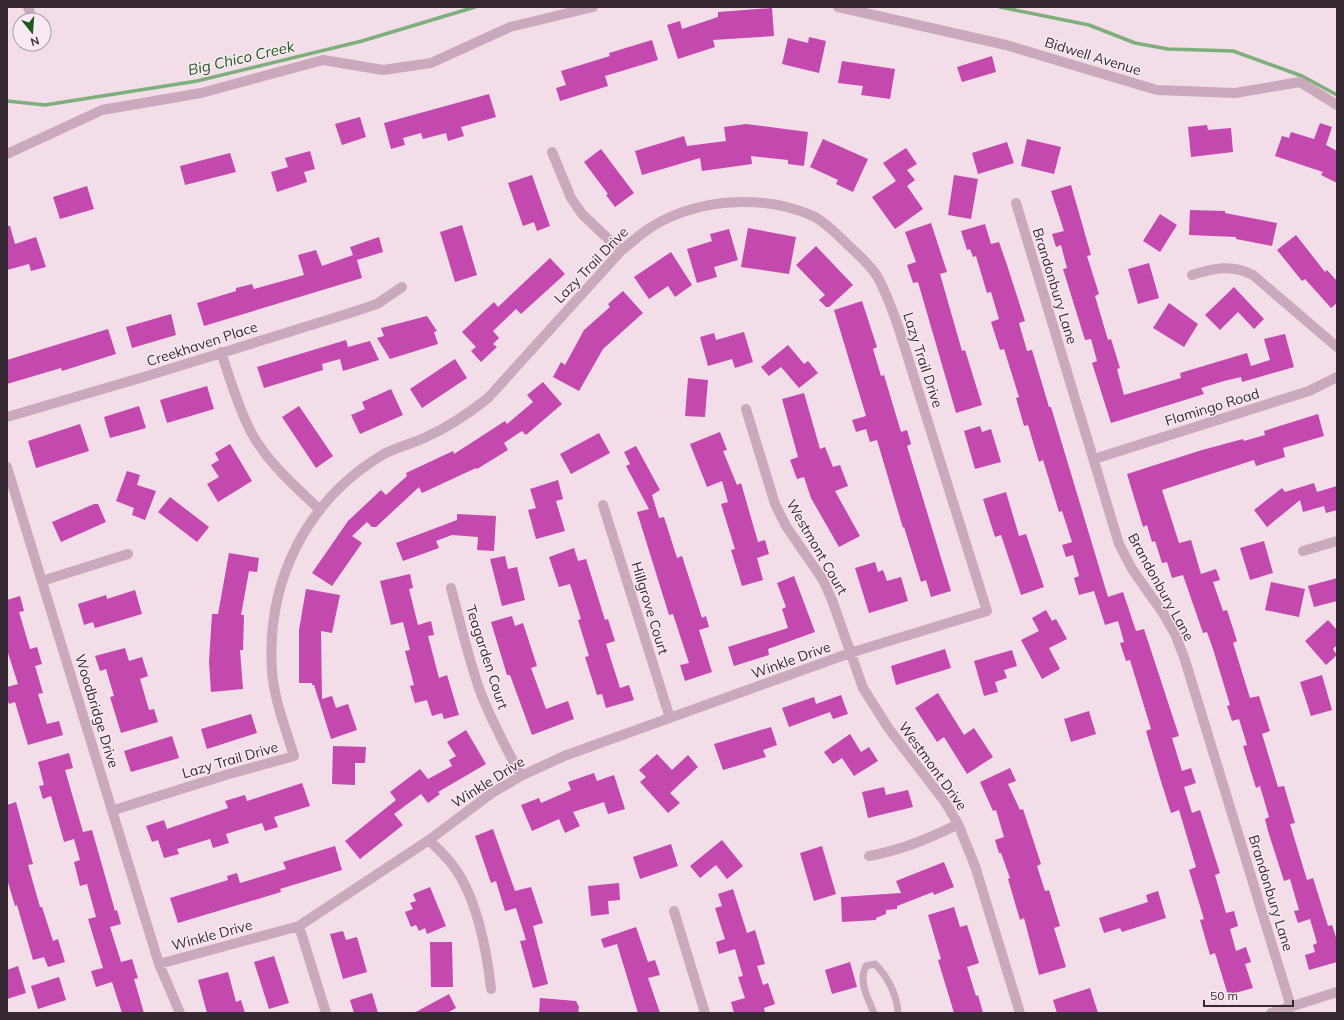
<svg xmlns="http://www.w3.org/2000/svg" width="1344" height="1020" viewBox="0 0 1344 1020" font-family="Mulish,sans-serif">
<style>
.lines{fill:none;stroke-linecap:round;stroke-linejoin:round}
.stream{stroke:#7daf7c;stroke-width:3.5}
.building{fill:#c449ae}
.service{stroke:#caa9bd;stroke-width:7}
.minor{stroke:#caa9bd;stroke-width:10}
.tertiary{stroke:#caa9bd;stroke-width:10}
.labels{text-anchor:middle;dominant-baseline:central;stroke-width:3;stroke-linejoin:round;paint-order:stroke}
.street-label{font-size:14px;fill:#372933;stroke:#f9e9f2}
.water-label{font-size:15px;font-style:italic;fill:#1f581f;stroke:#f9e9f2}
</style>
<rect width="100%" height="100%" fill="#f2dde8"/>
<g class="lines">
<path class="stream" d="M1000 7 1089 25 1135 43 1168 49 1233 51 1302 76 1337 95
M7 101 45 105 197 81 362 41 475 7"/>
</g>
<path class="building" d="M772 8 774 36 713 40 715 47 678 59 667 25 680 21 682 29 718 17V12Z
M809 37 826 41 819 73 782 64 788 38 808 43Z
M652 40 658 60 605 76 608 86 560 101 556 88 566 85 561 71 610 56 609 53Z
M992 56 996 72 962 82 957 67Z
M842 61 895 69 890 99 861 95 863 86 838 83Z
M489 94 496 117 461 127 464 136 448 141 446 133 423 139 421 133 403 138 405 145 391 149 384 123Z
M360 117 366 137 342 145 335 124Z
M1320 123 1332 127 1326 145 1337 151V183L1321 175 1323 172 1275 156 1282 136 1289 138 1291 132 1314 139Z
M746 124 808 132 804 166 788 164V160L751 156 752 164 702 171 700 158 642 175 635 151 684 136 687 146 726 141 724 127Z
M1207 125 1208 130 1231 128 1233 152 1191 157 1188 127Z
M823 139 868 159 853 192 836 184 838 180 810 167Z
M1027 139 1061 147 1054 174 1021 166Z
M1007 142 1014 163 978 174 972 153Z
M906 148 917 164 907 170 915 180 907 186 923 209 895 229 872 197 896 181 883 163Z
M601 149 634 193 615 207 606 195 608 194 584 162Z
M310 151 315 169 304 172 307 182 277 192 271 172 288 167 285 158Z
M230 153 236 172 185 185 180 166Z
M532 175 550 226 537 231 534 222 523 226 508 183Z
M954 175 978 179 971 219 948 215Z
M1071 185 1091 255 1087 256 1099 294 1095 296 1108 340 1111 339 1120 368 1117 369 1124 395 1181 378 1180 373 1247 353 1251 366 1270 360 1264 339 1285 334 1294 367 1242 382 1241 377 1224 381 1201 388 1204 394 1111 423 1092 363 1097 361 1091 339 1085 340 1063 269 1067 268 1061 245 1056 247 1052 234 1064 231 1051 191Z
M87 186 94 209 60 219 53 197Z
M1190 210 1225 211V213L1277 223 1272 246 1236 239V237L1189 235Z
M1160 214 1177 225 1160 252 1143 241Z
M931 223 947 272 940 274 962 351 965 350 982 405 956 413 918 282 913 283 907 265 916 262 905 232Z
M985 224 991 244 999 242 1007 265 1025 321 1019 323 1027 351 1032 350 1049 407H1051L1108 597 1123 592 1136 631 1144 629 1179 736 1172 738 1182 771 1191 768 1196 783 1184 787 1192 813 1200 810 1220 873 1215 875 1226 913 1234 911 1238 926 1230 929 1236 951 1246 947 1251 962 1245 964 1253 988 1228 995 1215 953 1210 955 1200 920 1204 919 1189 870 1196 867 1179 810 1171 813 1160 778 1146 731 1151 729 1130 660 1126 661 1120 643 1124 642 1118 621 1105 625 1094 591 1079 595 1074 578 1079 576 1073 555 1066 557 1062 545 1072 542 1062 511 1059 512 1043 460 1039 462 1028 425 1024 426 1016 398 1019 397 1004 349 1000 350 991 322 999 319 991 292 987 293 976 256 973 257 970 249 967 250 961 231Z
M462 225 477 275 455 282 440 232Z
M7 226H10L15 244 36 237 46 267 31 271 29 264 7 270Z
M748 228 796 237 789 274 741 267Z
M729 229 738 260 714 267 717 277 697 283 687 249 712 241 710 234Z
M1296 235 1325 272 1327 270 1337 281V303L1331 308 1305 279 1302 281 1277 250Z
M379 237 383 252 357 260 362 278 204 326 197 303 236 291V288L252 284 254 289 304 275 298 255 316 250 322 266 353 255 350 247Z
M816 246 853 285 829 307H826L819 300 825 295 796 265Z
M671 252 692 285 675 297 668 286 649 299 634 277Z
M550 258 565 274 521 314 516 309 493 331 499 338 493 344 497 347 481 362 471 351 476 347 462 332 494 302 498 307Z
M1149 263 1159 298 1138 304 1128 269Z
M1234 287 1264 319 1254 329 1238 312 1220 330 1205 315Z
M623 291 643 313 603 349 579 391 553 377 561 362 565 365 584 330 610 307 608 304Z
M862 301 877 347 873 349 881 376 884 375 901 432 907 430 911 444 907 446 951 591 931 597 926 580 921 582 904 527 903 528 877 440 870 442 866 429 856 432 852 420 866 416 834 310Z
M1169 303 1198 324 1184 347 1153 328Z
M171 314 176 335 132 348 126 327Z
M427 316 437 331 434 332 438 344 390 359 377 338 384 336 381 328Z
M108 329 116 354 62 371 61 368 7 384V360Z
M744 332 753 362 735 368 732 359 708 366 700 337 714 333 716 340Z
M346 340 348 347 370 341 379 360 343 371 340 359 322 364 323 370 264 388 257 367Z
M788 345 804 364 808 361 818 373 799 388 781 367 769 376 761 367Z
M455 359 467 378 422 408 410 389Z
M688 378 708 380 705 417 685 416Z
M543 382 562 404 526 435 522 431 504 443 508 450 477 469 476 468 422 493 419 487 376 527H372L367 522 352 536 362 543 332 586 312 573 348 521 381 490 386 495 407 476 406 473 453 451 454 454 505 421 507 424 533 402 527 395Z
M207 386 214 409 167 423 160 400Z
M391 389 403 415 360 434 351 415 365 409 362 402Z
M804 393 820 449 825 447 833 467 840 465 848 486 835 491 860 536 839 547 811 498 804 477 797 479 790 460 798 457 782 399Z
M139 406 146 428 110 438 104 417Z
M299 406 333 456 316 468 282 417Z
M1318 414 1324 436 1283 448 1285 457 1256 466 1254 460 1162 490 1179 543 1191 540 1201 574 1216 569 1220 580 1213 582 1223 611 1227 610 1237 641 1233 643 1250 698 1259 696 1270 731 1262 734 1278 787 1284 786 1295 823 1290 824 1307 880 1313 878 1328 926 1332 925 1337 940V962L1309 970 1305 955 1315 952 1313 945 1317 943 1310 919 1298 923 1294 911 1299 910 1290 879 1284 881 1268 831 1265 819 1269 817 1260 786 1256 788 1243 746 1247 745 1239 719 1232 721 1227 706 1230 705 1213 649 1207 632 1203 633 1183 575 1172 578 1167 562 1162 563 1155 541 1152 542 1147 525 1143 527 1127 474 1202 450 1243 439 1244 441 1265 435 1264 431Z
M80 424 89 451 36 468 28 441Z
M980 426 982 432 991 429 1001 462 975 469 964 431Z
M720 432 727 450 723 451 737 485 741 483 758 542 765 540 769 554 757 558 763 580 742 586 731 550 735 549 721 504 728 502 722 481 707 487 690 444Z
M599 433 610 453 571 474 560 454Z
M230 444 252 481 218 502 207 484 219 477 211 465 219 460 215 453Z
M636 446 660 490 652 495 659 518 664 517 677 558 682 556 702 618 706 616 709 627 699 630 712 672 685 681 680 665 689 663 673 614 669 615 637 512 649 509 626 466 630 464 624 452Z
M127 471 140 475 137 485 156 491 145 520 132 515 134 508 116 501Z
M558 480 563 499 556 501 565 531 536 539 528 510 536 508 530 489Z
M1314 483 1317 492 1337 486V510L1326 513 1324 506 1303 512 1300 500 1267 527 1254 510 1282 488 1285 492Z
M1006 492 1019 536 1026 534 1044 587 1021 595 1001 535 995 537 983 499Z
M170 497 209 527 197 542 158 512Z
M94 504H98L106 522 61 542 52 522Z
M457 514 496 516 494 551 477 550 478 537 452 535 436 541 439 548 403 561 396 543 457 520Z
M1264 541 1273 573 1250 580 1240 548Z
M574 548 578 561 586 559 605 620 608 619 615 641 606 644 620 688 629 685 634 700 606 708 602 694 597 695 585 657 589 656 578 620 581 619 570 584 559 587 549 557Z
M229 553 259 558 257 572 249 571 241 615H244L243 650H240L243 689 211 692 209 662 212 614H218Z
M505 556 508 569 517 567 525 600 502 606 490 559Z
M875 562 878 572 883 570 887 581 901 577 908 601 869 613 855 568Z
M410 574 413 588 409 589 418 625 431 621 434 635 428 636 439 678 447 675 459 715 444 719 442 713 432 716 427 700 415 703 410 686 414 685 405 651 410 650 403 622 391 625 380 581Z
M794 576 815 632 768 649 769 655 734 666 728 647 788 628 782 609 786 607 777 583Z
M1337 578V601L1314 607 1308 586Z
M1271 582 1305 589 1299 617 1265 610Z
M306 589 340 595 332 633 321 631 322 699 332 696 336 708 348 704 357 730 331 739 314 685H312V683H299V630Z
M135 590 142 614 95 628 93 622 84 625 78 604 106 595 107 599Z
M20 596 24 611 19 612 30 649 37 647 42 664 35 666 43 693 38 694 47 724 59 721 63 735 28 745 15 702 9 704 7 698V687L18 684 7 650V600Z
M1046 610 1052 621 1056 619 1067 639 1049 648 1060 669 1042 679 1021 640 1039 631 1032 618Z
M512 616 515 626 523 623 537 666 531 668 546 709 568 701 574 719 532 735 510 675H507L491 622Z
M1328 620 1337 630V645L1333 649 1337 655 1326 665 1305 641Z
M125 648 129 661 142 657 148 676 140 679 149 710 154 709 158 722 121 733 110 697 114 696 106 669 100 671 95 656Z
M945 649 951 668 896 685 891 666Z
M1012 650 1017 666 1004 670 1007 678 995 682 998 692 984 696 974 661Z
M1322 675 1332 710 1311 716 1300 682Z
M938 693 964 735 974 728 993 757 967 774 944 737 937 742 915 708Z
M841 695 848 714 833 719 830 712 789 727 782 708 814 697 816 704Z
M1089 711 1096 734 1071 742 1064 719Z
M251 714 257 733 207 749 201 729Z
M771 727 777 745 763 750 766 757 723 770 714 744Z
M466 730 486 764 438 792 440 794 428 803 421 794 394 814 403 825 360 859 345 841 396 800 390 792 420 769 428 779 452 766 449 760 456 756 447 742Z
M850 734 861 752 869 747 878 761 854 776 842 758 833 764 824 752Z
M172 736 179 758 131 772 124 751Z
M333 746 366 747 365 763H355V785L332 784Z
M69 753 73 768 65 770 83 832 92 830 115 911 117 910 121 924 110 927 121 962 132 959 138 978 134 979 144 1013H122L112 982 96 987 91 971 103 968 88 919 96 917 87 884 80 886 74 862 80 860 74 839 64 842 51 796 43 799 39 786 44 785 38 762Z
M657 754 672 770 688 755 698 767 670 793 680 803 668 813 640 782 646 777 639 770Z
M1010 768 1016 781 1008 784 1020 810 1023 809 1041 864 1037 866 1045 891 1049 890 1060 926 1054 928 1066 967 1039 975 1024 918 1020 920 1008 879 1010 878 1001 853H999L995 840 1004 837 996 810 993 811 980 782Z
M594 773 597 781 614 775 625 809 608 814 604 802 573 812 580 826 565 833 559 819 532 831 521 805 539 798 541 803 571 790 568 782Z
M302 783 310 806 274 817 278 827 265 831 262 823 226 834 229 843 213 848 210 839 177 849 179 854 164 858 158 840 152 842 146 826 164 820 167 829 228 808 225 801 245 795 247 801Z
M884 787 886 795 908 790 913 807 868 818 862 792Z
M16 802 33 864 28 865 40 907H42L53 941 58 939 65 962 48 967 44 957 33 960 17 905 15 906 7 879V805Z
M493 829 515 891 531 887 543 923 533 926 548 984 533 988 520 941 526 940 516 908 505 911 496 881 491 883 475 836Z
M722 840 743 866 727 879 716 865 700 878 690 866Z
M671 844 678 866 640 879 633 857Z
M335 846 342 870 280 889 281 892 178 923 170 898 228 880 227 876 237 873 240 883 286 869 283 862Z
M822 846 836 894 814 901 800 853Z
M944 862 954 887 934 895 933 892 897 906V909L886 910V914L876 918V920L842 922 841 897 901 893 896 881Z
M619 883 620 900 608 901 609 914 591 916 588 886Z
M430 887 446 926 427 934 425 928 419 931 416 925 411 927 405 912 413 909 410 903 416 901 413 894Z
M733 889 747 933 755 930 765 964 757 966 763 985 768 983 775 1004 764 1008 765 1013H734L731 1002 745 998 738 977 743 976 735 949 719 954 716 942 725 939 715 908 722 906 718 894Z
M1158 891 1166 918 1122 932 1120 928 1104 933 1099 918 1148 902 1146 895Z
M954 907 960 927 967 925 979 963 967 967 976 996 978 995 983 1013H954L938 960 941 959 928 915Z
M636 927 648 962 655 960 660 975 648 978 660 1013H638L617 944 604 948 601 939Z
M343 931 346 940 357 937 367 972 343 979 330 934Z
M430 942H452L453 987H431Z
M274 956 289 1003 269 1009 254 962Z
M850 962 857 987 832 994 825 970Z
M18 966 26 993 7 999V970Z
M228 972 236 1002 241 1000 245 1013H207L198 980Z
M59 977 66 1000 38 1009 31 986Z
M1090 988 1098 1013H1057L1053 1000Z
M372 993 378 1013H354L350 1000Z
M449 994 456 1008 447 1013H414Z
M540 998 576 1001 579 1007 578 1013H539Z"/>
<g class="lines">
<path class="service" d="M874 1013C868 998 858 982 866 966L875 964C888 977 897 995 898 1013"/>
<path class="minor" d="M28 7 33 20
M838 7 1006 45 1157 90 1235 93 1300 82 1337 105
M552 152 571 198 582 214 621 251
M7 154 102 110 201 93 323 60 383 70 431 63 510 27 593 7
M1016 203 1119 544 1132 569 1163 613 1175 634 1185 660 1291 1007
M1192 275C1214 268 1232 264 1253 275L1337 347
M221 352C230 379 238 407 251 432 267 462 295 486 320 510
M746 409 775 504 786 526 823 580 832 600 863 688 889 729 945 802 958 824 975 866 1020 1013
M7 417 147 376 350 313 377 304 402 287
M1094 459 1309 391 1337 377
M7 467 159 964 180 1013
M603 505 670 718
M1303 551 1337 541
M42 581 128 554
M451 588C460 622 468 657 480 691 491 720 506 748 521 776
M114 810 229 774 294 756C286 729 274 700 272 671 266 582 306 500 384 454 397 447 411 444 424 438 447 428 468 414 488 398L621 251C636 238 650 226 668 218 712 198 768 196 813 216 825 222 838 235 848 245 858 254 870 265 877 276 886 292 892 309 898 326L987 611 850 653 564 756 521 776 492 793 429 840 299 926 159 964
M429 840C438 849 447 857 454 867 477 898 487 952 491 989
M869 856C902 850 929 839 958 824
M674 911 705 1013
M299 926 326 1013"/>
<path class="tertiary" d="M1271 1013 1337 992"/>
</g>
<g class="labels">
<g class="street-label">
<text transform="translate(1093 56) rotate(17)">Bidwell Avenue</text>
<text transform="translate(591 265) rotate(-46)">Lazy Trail Drive</text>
<text transform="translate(1055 286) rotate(73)">Brandonbury Lane</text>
<text transform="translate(202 344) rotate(-18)">Creekhaven Place</text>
<text transform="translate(923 360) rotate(72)">Lazy Trail Drive</text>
<text transform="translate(1212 407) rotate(-17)">Flamingo Road</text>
<text transform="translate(817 547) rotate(60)">Westmont Court</text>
<text transform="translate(1161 587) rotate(61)">Brandonbury Lane</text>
<text transform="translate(650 608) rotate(73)">Hillgrove Court</text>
<text transform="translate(487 657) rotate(72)">Teagarden Court</text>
<text transform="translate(791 660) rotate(-20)">Winkle Drive</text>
<text transform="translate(97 711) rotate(73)">Woodbridge Drive</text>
<text transform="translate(230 760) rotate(-16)">Lazy Trail Drive</text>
<text transform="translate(933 766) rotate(54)">Westmont Drive</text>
<text transform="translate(488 782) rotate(-32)">Winkle Drive</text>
<text transform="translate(1271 893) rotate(73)">Brandonbury Lane</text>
<text transform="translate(212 935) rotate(-15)">Winkle Drive</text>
</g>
<g class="water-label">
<text transform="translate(241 58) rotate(-13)">Big Chico Creek</text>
</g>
</g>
<rect width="1344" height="1020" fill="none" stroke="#372933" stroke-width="16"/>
<g transform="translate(32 32) rotate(163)"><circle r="19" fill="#f9e9f2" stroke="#ab9ca6"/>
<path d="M0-3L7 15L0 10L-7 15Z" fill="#1f581f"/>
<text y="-6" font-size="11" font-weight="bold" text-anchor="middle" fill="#372933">N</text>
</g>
<path d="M1204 1000v6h89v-6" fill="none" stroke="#372933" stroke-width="2"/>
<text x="1210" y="1000" font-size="12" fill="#372933" stroke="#f9e9f2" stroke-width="3" paint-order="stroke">50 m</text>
</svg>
